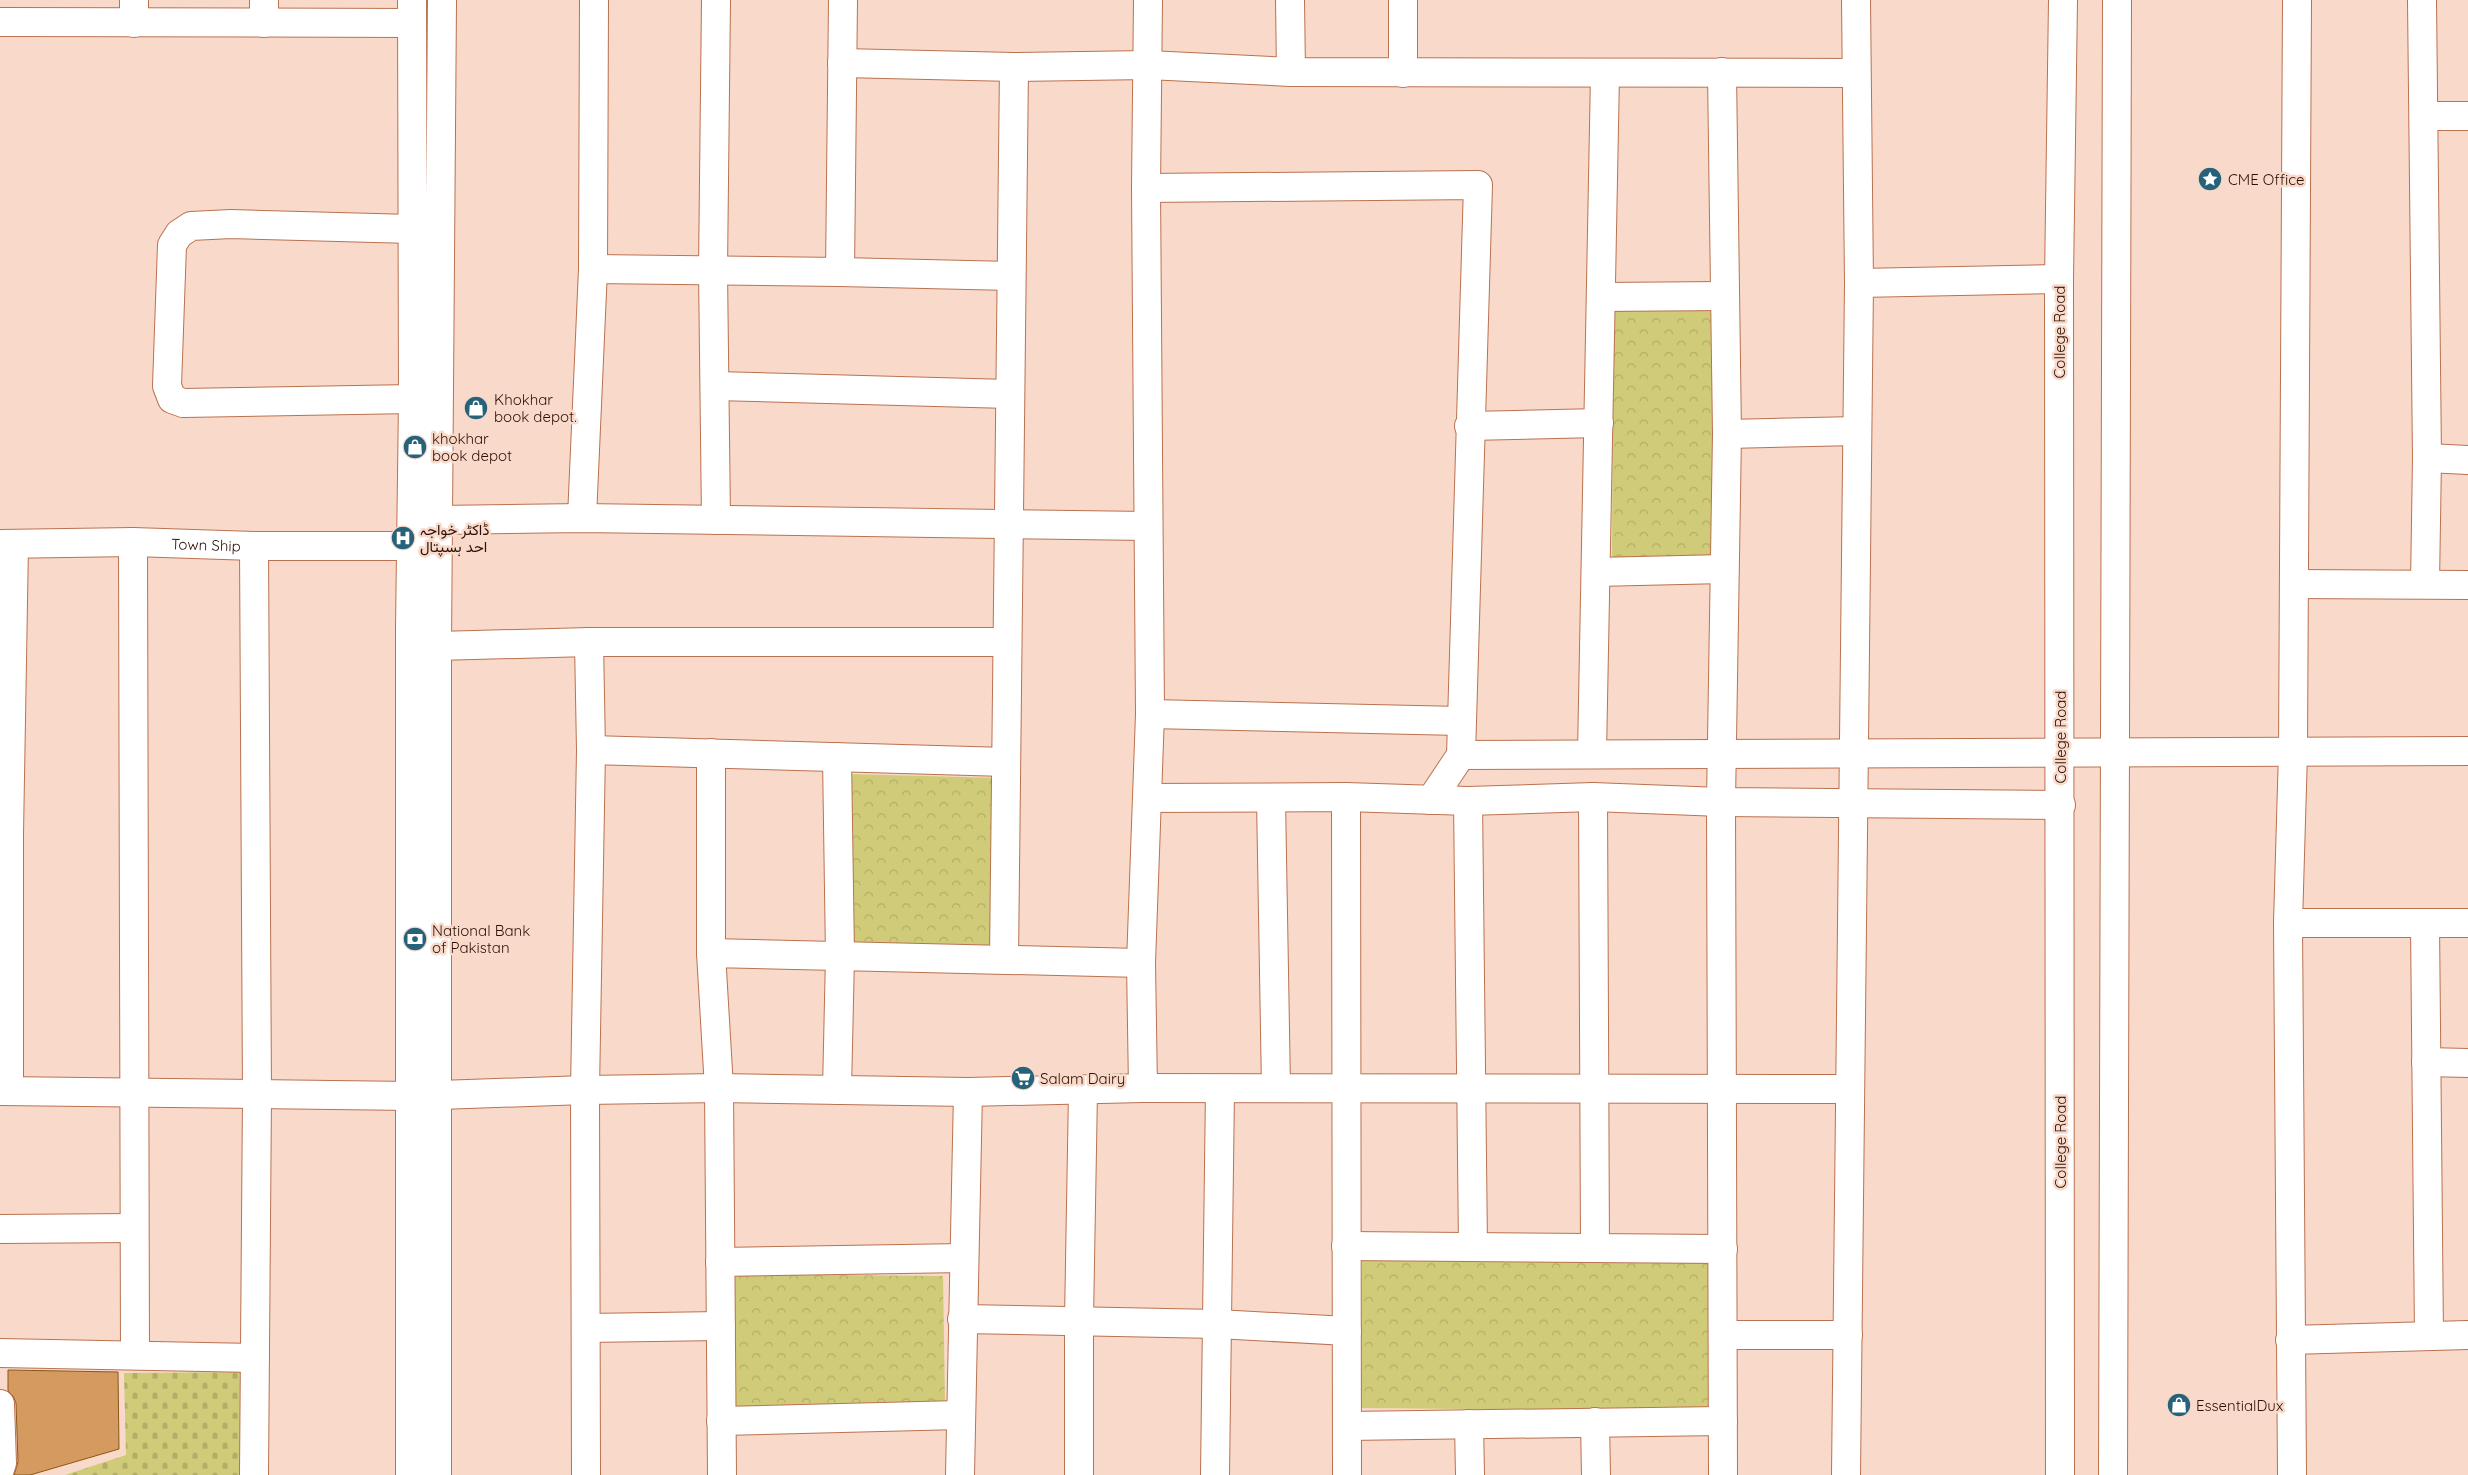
<svg xmlns="http://www.w3.org/2000/svg" width="2468" height="1475" viewBox="0 0 2468 1475" font-family="Quicksand,Vazirmatn,sans-serif">
<style>
.forest{fill:url(#forest-crowns)}
.cemetery{fill:url(#cemetery-stones)}
.building{fill:#d49a5f;stroke:#8c5717}
.lines{fill:none;stroke-linecap:round;stroke-linejoin:round}
.minor-casing{stroke:#ba7250;stroke-width:30}
.major-casing{stroke:#ba7250;stroke-width:30}
.minor{stroke:#fff;stroke-width:28}
.major{stroke:#fff;stroke-width:28}
.labels{text-anchor:middle;dominant-baseline:central;stroke-width:5;stroke-linejoin:round;paint-order:stroke}
.poi-label{font-size:15px;fill:#2c1104;stroke:#f9d9ca;text-anchor:start}
.street-label{font-size:15px;fill:#2c1104;stroke:#f9d9ca}
</style>
<defs>
<pattern id="forest-crowns" width="20" height="18" patternUnits="userSpaceOnUse" patternTransform="scale(1.25)"><rect width="20" height="18" fill="#d0cb79"/><path d="M2 6a3 3 0 1 1 6 0M12 15a3 3 0 1 1 6 0" fill="none" stroke="#b3ad67"/></pattern>
<pattern id="cemetery-stones" width="16" height="16" patternUnits="userSpaceOnUse" patternTransform="scale(1.25)"><rect width="16" height="16" fill="#d0cb79"/><path d="M2 7V4a2 2 0 0 1 4 0v3zM10 15v-3a2 2 0 0 1 4 0v3z" fill="#b3ad67"/></pattern>
</defs>
<rect width="100%" height="100%" fill="#f9d9ca"/>
<path class="forest" d="M1613 309H1719V557H1612Z
M847 774 1003 778 999 953 847 952Z
M1362 1259 1713 1262 1711 1411 1360 1408Z
M732 1274 943 1276 945 1403 736 1409Z"/>
<path class="cemetery" d="M242 1372 243 1475H65L126 1455 124 1373Z"/>
<path class="building" d="M8 1370 118 1372 119 1449 30 1475H14L18 1462 16 1403 13 1396 8 1391Z"/>
<g class="lines">
<g class="minor-casing">
<g id="minor">
<path d="M264 0V23"/>
<path d="M716 0 713 270 716 520"/>
<path d="M1290 0 1291 72"/>
<path d="M1403 0V73"/>
<path d="M2422 0 2427 458 2425 584"/>
<path d="M0 22 412 23"/>
<path d="M134 23V0"/>
<path d="M842 63 1014 67 1148 65 1291 72 1856 73"/>
<path d="M1722 72 1727 434 1721 802 1723 1475"/>
<path d="M2424 116H2468"/>
<path d="M1146 188 1478 185 1461 755 1431 800"/>
<path d="M412 229 231 224 191 226 179 234 172 245 167 386 172 399 183 403 413 399"/>
<path d="M593 269 594 0"/>
<path d="M840 272 1011 276"/>
<path d="M1859 283 2059 279"/>
<path d="M1601 297 1724 296"/>
<path d="M715 386 1009 394"/>
<path d="M1469 426 1599 423"/>
<path d="M1727 434 1857 431"/>
<path d="M2427 458 2468 460"/>
<path d="M582 518 593 269 840 272 843 0"/>
<path d="M438 520 582 518 1148 526"/>
<path d="M133 542 135 1355"/>
<path id="s1" d="M0 544 133 542 254 546H412"/>
<path d="M254 546 257 1095 254 1475"/>
<path d="M1596 572 1724 569"/>
<path d="M2294 584 2468 585"/>
<path d="M589 642 591 750"/>
<path d="M437 646 589 642H1007"/>
<path d="M1150 714 1461 721"/>
<path d="M1592 754 1605 74"/>
<path d="M1461 755 2468 751"/>
<path d="M837 757 840 956 837 1090"/>
<path d="M1346 797 1347 1475"/>
<path d="M1593 797 1595 1248"/>
<path d="M1149 798 1346 797 1468 801 1593 797 1721 802 2061 805"/>
<path d="M1271 798 1276 1088"/>
<path d="M1468 801 1473 1247"/>
<path d="M2288 923H2468"/>
<path d="M2425 923 2429 1336"/>
<path d="M711 953V753"/>
<path d="M1004 959 1014 67"/>
<path d="M2426 1062 2468 1063"/>
<path d="M1143 1088 1850 1089"/>
<path d="M0 1091 411 1096 585 1090 719 1088 968 1092 1143 1088 1141 963 1150 714 1146 188 1148 0"/>
<path d="M9 1091V835L14 544"/>
<path d="M0 1229 134 1228"/>
<path d="M1346 1246 1723 1249"/>
<path d="M720 1262 964 1258"/>
<path d="M962 1319 1217 1324 1347 1331"/>
<path d="M586 1328 721 1326"/>
<path d="M1723 1335H1848"/>
<path d="M2290 1340 2468 1335"/>
<path d="M0 1353 255 1358"/>
<path d="M0 1404 2 1463 0 1469"/>
<path d="M721 1421 960 1415"/>
<path d="M1595 1422 1596 1475"/>
<path d="M1469 1424 1470 1475"/>
<path d="M1347 1426 1723 1421"/>
<path d="M586 1475 585 1090 591 750 1006 762"/>
<path d="M722 1475 719 1088 711 953 1141 963"/>
<path d="M960 1475 968 1092"/>
<path d="M1079 1475V1320L1083 1091"/>
<path d="M1215 1475 1220 1089"/>
<path d="M1846 1475 1859 283 1856 0"/>
<path d="M2292 1475 2288 923 2293 752 2297 0"/>
</g>
</g>
<g class="major-casing">
<path id="major" d="M410 1475V629L413 399 412 0
M437 1475V646L442 0
M2060 1475 2059 279 2063 0
M2113 1475 2117 0"/>
</g>
<use href="#minor" class="minor"/>
<use href="#major" class="major"/>
</g>
<defs>
<g id="sight-disc" transform="scale(1.25)"><circle r="9.5" fill="#26637a" stroke="#f9d9ca"/><path d="M0-6L1.8-2.2L6-1.7L2.9 1.2L3.7 5.4L0 3.3L-3.7 5.4L-2.9 1.2L-6-1.7L-1.8-2.2Z" fill="#fff"/></g>
<g id="shop-disc" transform="scale(1.25)"><circle r="9.5" fill="#26637a" stroke="#f9d9ca"/><path d="M-5-2.5h2.3a2.7 3.5 0 0 1 5.4 0H5L5.5 6h-11ZM-1.5-2.5h3a1.5 2.3 0 0 0-3 0Z" fill="#fff"/></g>
<g id="hospital-disc" transform="scale(1.25)"><circle r="9.5" fill="#26637a" stroke="#f9d9ca"/><path d="M-5-5h3v3.5h4V-5h3V5h-3V1.5h-4V5h-3Z" fill="#fff"/></g>
<g id="bank-disc" transform="scale(1.25)"><circle r="9.5" fill="#26637a" stroke="#f9d9ca"/><path d="M-6-4H6V4H-6ZM0-2.3a2.3 2.3 0 1 0 0 4.6a2.3 2.3 0 1 0 0-4.6Z" fill="#fff"/></g>
<g id="supermarket-disc" transform="scale(1.25)"><circle r="9.5" fill="#26637a" stroke="#f9d9ca"/><path d="M-6-5.5h2.5l.6 2H6L4.5 2H-2.5L-4.4-4H-6ZM-1.5 3.2a1.3 1.3 0 1 0 .1 0ZM3 3.2a1.3 1.3 0 1 0 .1 0Z" fill="#fff"/></g>
</defs>
<g fill-rule="evenodd">
<use href="#sight-disc" x="2210" y="179"/>
<use href="#shop-disc" x="476" y="408"/>
<use href="#shop-disc" x="415" y="447"/>
<use href="#hospital-disc" x="403" y="538"/>
<use href="#bank-disc" x="415" y="939"/>
<use href="#supermarket-disc" x="1023" y="1078"/>
<use href="#shop-disc" x="2179" y="1405"/>
</g>
<g class="labels">
<g class="poi-label">
<text x="2228" y="179">CME Office</text>
<text x="494" y="399">Khokhar<tspan x="494" dy="17">book depot.</tspan></text>
<text x="432" y="438">khokhar<tspan x="432" dy="17">book depot</tspan></text>
<text x="420" y="529">ڈاکٹر خواجہ<tspan x="420" dy="17">احد ہسپتال</tspan></text>
<text x="432" y="930">National Bank<tspan x="432" dy="17">of Pakistan</tspan></text>
<text x="1040" y="1078">Salam Dairy</text>
<text x="2196" y="1405">EssentialDux</text>
</g>
<g class="street-label">
<text transform="translate(2059 332) rotate(-90)">College Road</text>
<text stroke="none"><textPath href="#s1" startOffset="206">Town Ship</textPath></text>
<text transform="translate(2060 737) rotate(-90)">College Road</text>
<text transform="translate(2060 1142) rotate(-90)">College Road</text>
</g>
</g>
</svg>
